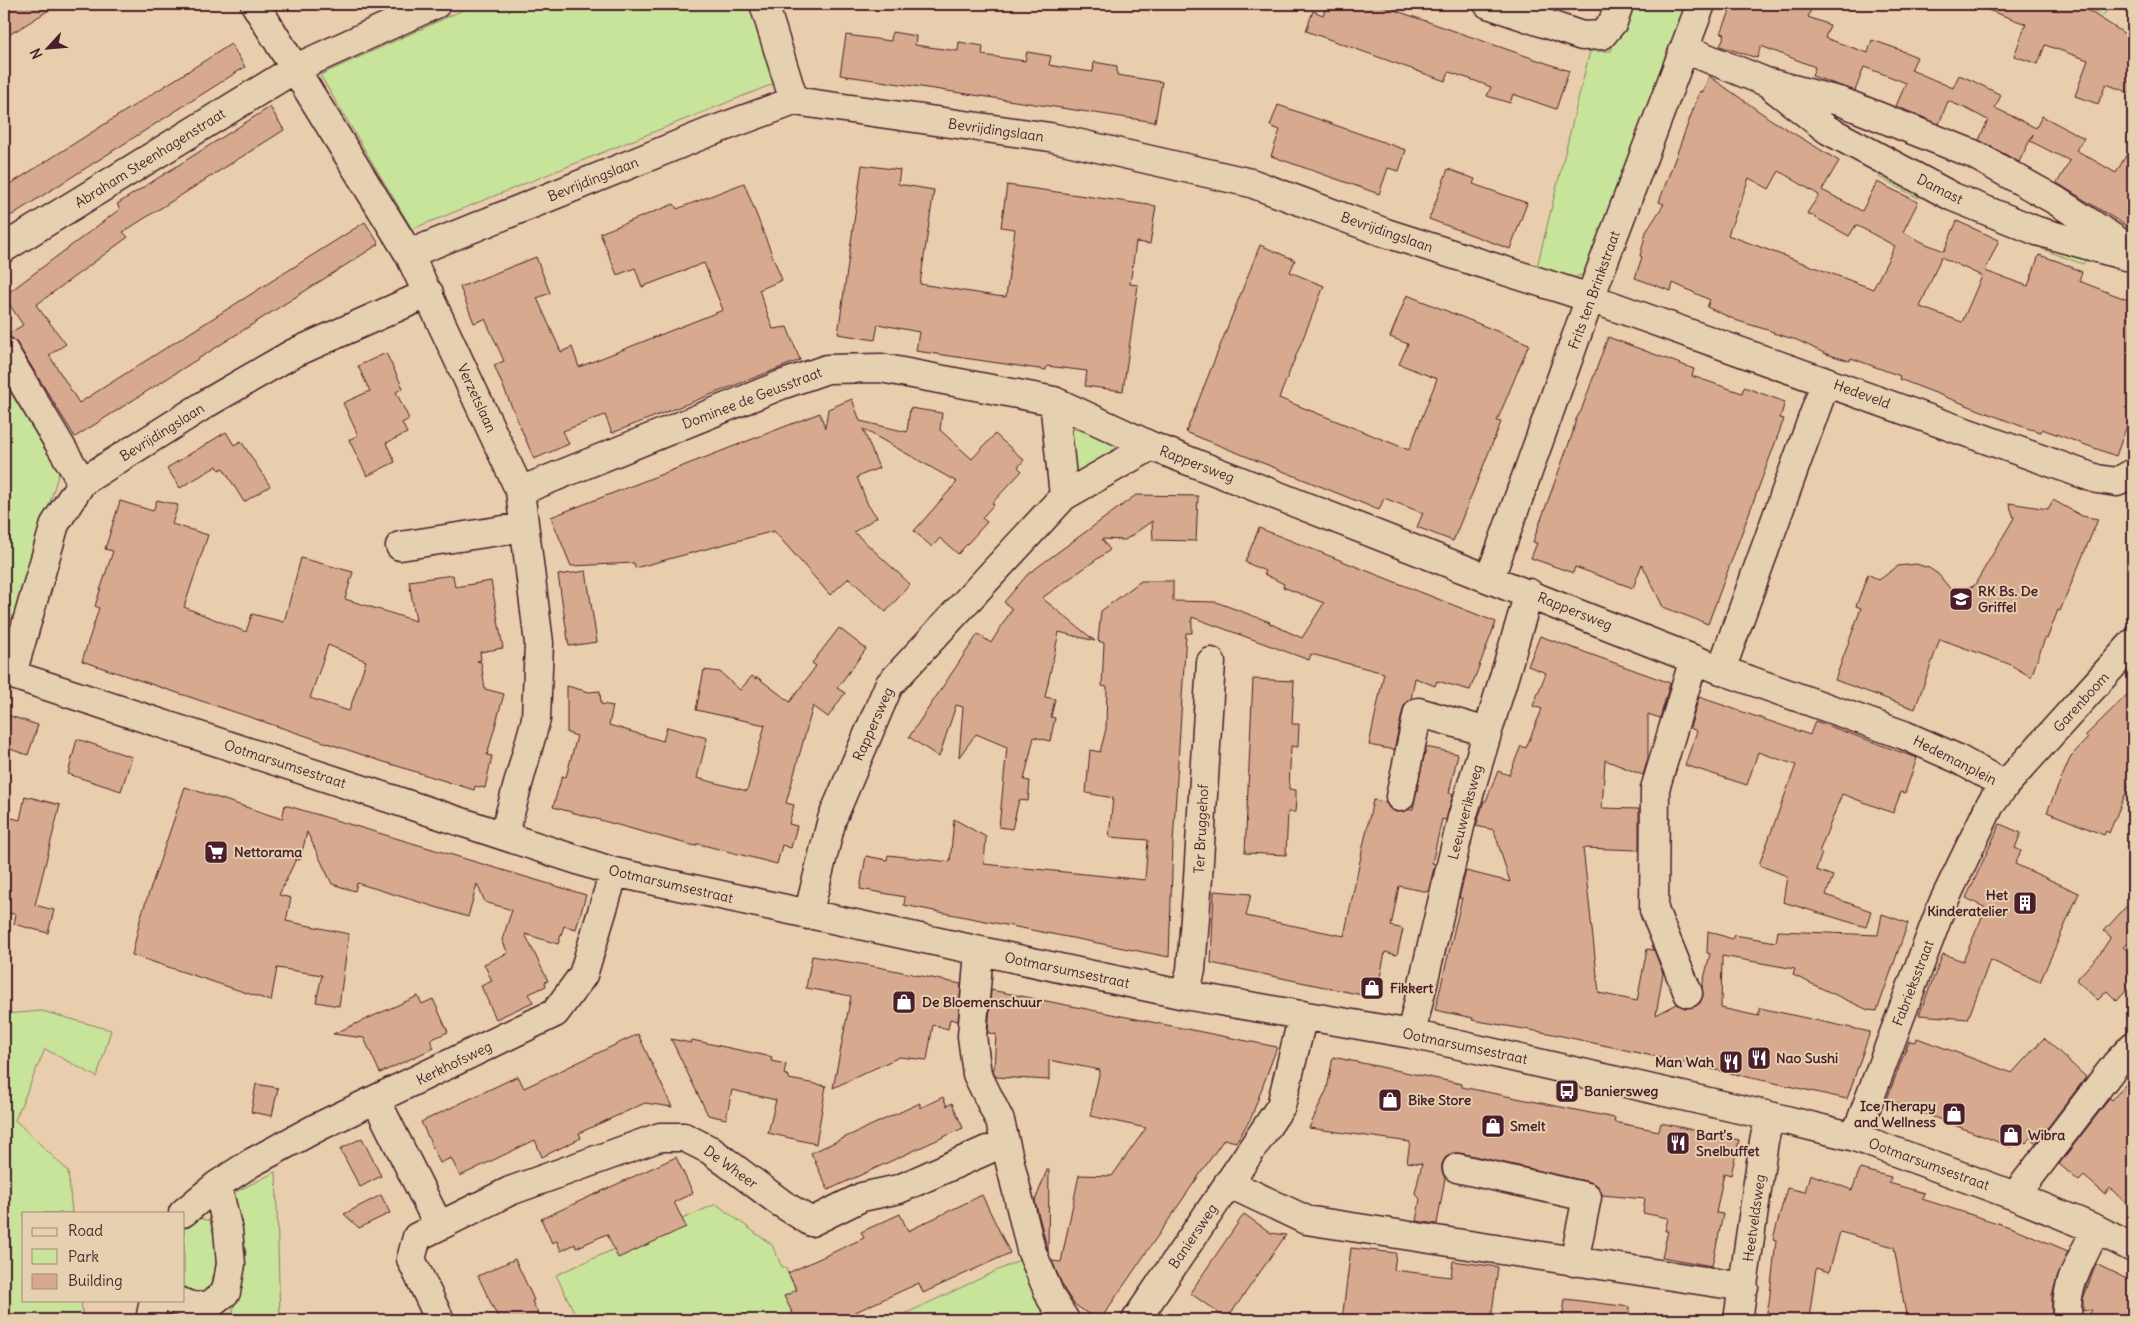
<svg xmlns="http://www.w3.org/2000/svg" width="2137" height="1324" viewBox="0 0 2137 1324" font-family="Delius,sans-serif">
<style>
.green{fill:#c8e39a;stroke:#898162}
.building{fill:#d7aa8f;stroke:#4a1f2b;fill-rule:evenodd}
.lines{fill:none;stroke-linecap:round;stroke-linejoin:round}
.minor-casing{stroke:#4a1f2b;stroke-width:31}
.minor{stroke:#e5d0af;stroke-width:28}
.labels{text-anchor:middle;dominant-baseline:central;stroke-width:4;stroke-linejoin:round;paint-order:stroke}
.street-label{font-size:14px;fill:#4a1f2b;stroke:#e5d0af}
.poi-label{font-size:14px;font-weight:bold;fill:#4a1f2b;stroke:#e5d0af;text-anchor:start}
</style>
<rect width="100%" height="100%" fill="#e8ceac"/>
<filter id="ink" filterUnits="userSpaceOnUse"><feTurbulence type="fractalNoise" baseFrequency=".02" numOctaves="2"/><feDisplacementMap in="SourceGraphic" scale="10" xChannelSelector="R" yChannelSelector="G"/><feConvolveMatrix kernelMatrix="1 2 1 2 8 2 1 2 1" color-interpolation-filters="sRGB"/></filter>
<g filter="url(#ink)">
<path class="green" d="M476 4H753L778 82 412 229 320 75Z
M1633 4H1689L1585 273 1572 279 1537 267 1590 51H1611L1626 9 1632 7Z
M2081 4H2105L2109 6 2103 16Z
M1883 169 1922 191 1918 198 1879 177Z
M2043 243 2086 259 2083 264 2042 249Z
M4 382 59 472 7 647 4 645Z
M1075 429 1125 442 1128 451 1076 475 1069 431Z
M42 1011 111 1030 97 1077 45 1049 15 1120 68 1171 72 1213H24V1300H81L83 1320H4V1014Z
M276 1172 280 1320H231L246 1253C245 1232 230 1214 233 1193Z
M716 1204 772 1245 782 1267H785L810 1320H578L556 1275Z
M196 1217 210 1221 216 1233V1268L209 1288 199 1294 184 1286V1228Z
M1024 1258 1055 1320H892Z"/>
<path class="building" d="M4 4H59L4 38Z
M1327 4H1377L1569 71 1556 109 1513 94 1510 103 1487 96 1491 87 1470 79 1449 72 1445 81 1306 31 1313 11 1323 15Z
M1733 4H1813L1808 17 1830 25 1825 38 1868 53 1872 40 1895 48 1917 57 1911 70 1953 88 1959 75 1973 81 2001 95 1995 108 2016 118 2036 128 2042 116 2084 138 2076 150 2116 173 2133 143V230L2057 183 2070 161 2030 141 2033 134 2019 162 1979 140 1988 120 1967 109 1948 101 1939 124 1896 106 1906 83 1886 75 1864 67 1855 91 1812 76 1815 67 1761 46 1757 58 1720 46 1725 34 1721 33Z
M1977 4H2078L2133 39V94L2106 84 2098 104 2075 96 2088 60 2045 45 2038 64 2014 56 2026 24 1977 6Z
M892 32 916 36 915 45 936 48 958 51 959 42 983 46 982 55 1004 58 1025 61 1027 52 1051 56 1049 65 1071 69 1093 72 1094 62 1117 66V75L1162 82 1155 122 840 75 846 35 891 41Z
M231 44 245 67 4 220V188Z
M1709 76 1770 119 1839 161 1822 190 1862 211 1877 182 1918 202 1903 232 1924 243 1944 251 1957 221 1999 240 1985 271 2028 286 2039 255 2060 262 2082 272 2079 281 2133 302V408L2116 456 2042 429 2041 432 2026 428 1899 379 1900 376 1851 358 1850 361 1826 354 1797 340 1773 333 1774 332 1738 321 1707 307 1710 300 1673 283 1671 291 1635 278 1642 257 1640 256 1646 232 1664 204 1659 202 1700 91 1703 92ZM1779 171 1819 195 1807 213 1849 236 1856 225 1895 246 1873 289 1728 235 1749 178 1769 189ZM1941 257 1982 276 1962 322 1920 307Z
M1278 105 1406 150 1399 171 1388 168 1379 194 1271 156 1280 130 1270 126Z
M270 107 284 130 123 232 128 237 36 305 66 344 49 355 79 403 365 222 379 244 75 437 17 343 7 335 23 325 4 296 120 209 117 204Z
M862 165 900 170 898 184 934 190 920 284 996 296 1006 297 1015 229 1001 227 1007 185 1156 206 1150 244 1136 242 1130 284 1138 285 1123 391 1085 386 1087 371 1047 366 1046 370 916 351 919 332 878 324 875 340 838 334Z
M1448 169 1475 179 1473 184 1527 203 1510 249 1429 219Z
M744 183 782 280 759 290 773 329 787 327 800 360 612 433 605 415 563 431 569 444 534 459 494 365 504 361 485 319 474 323 460 287 536 257 550 293 537 298 561 352 572 347 579 367 723 310 704 263 642 287 635 268 617 275 600 233 674 204 677 209Z
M1260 245 1295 260 1290 272 1324 286 1279 398 1409 450 1437 379 1399 364 1408 344 1390 337 1407 295 1529 344 1497 421 1501 422 1453 541 1417 527 1423 513 1384 498 1379 510 1186 432Z
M1608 337 1694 369 1692 376 1742 393 1744 387 1785 402 1780 418 1784 419 1708 624 1663 607 1642 564 1633 588 1575 567 1573 573 1531 558 1537 543 1533 542 1535 536 1572 435 1576 419 1581 411Z
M386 353 403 388 396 392 409 419 402 423 407 433 386 443 395 462 367 476 349 440 358 435 343 403 370 391 358 366Z
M852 399 860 421 907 432 910 408 942 413 940 430 972 459 995 434 1024 460 1018 467 1022 471 992 503 994 504 982 518 987 522 958 554 940 538 932 547 914 531 957 482 863 429 879 468 857 477 868 505 877 517 854 532 910 584 886 612 849 578 830 595 774 531 635 568 634 563 571 566 551 517 820 413 825 428 828 409Z
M226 432 234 445 241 441 270 486 244 502 223 468 219 470 217 466 180 488 167 468Z
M1136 495 1198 496 1196 541 1153 540 1152 521 1125 540 1102 539 1110 550 1042 598 1095 641 1059 632 1045 697 1055 699 1051 717 1055 718 1050 741 1034 737 1024 780 1030 781 1028 801 1019 800 1012 829 999 827 1007 747 976 734 959 757 963 707 956 705 939 757 909 737 978 634 991 643 1012 609 1004 602 1028 574Z
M157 500 178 505 172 524 208 535 184 607 246 632 252 614 284 622 301 558 353 572 345 599 416 621 409 581 453 575 455 587 491 581 503 648 480 652 481 660 477 661 481 662 485 689 504 694 487 755 492 756 485 788 475 786 474 790 381 761 82 661 99 608 95 606 113 551 105 549 120 501 153 511ZM328 645 366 661 349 711 310 698Z
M2053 500 2082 516 2098 519 2060 611 2058 610 2047 639 2045 638 2031 677 2009 664 1940 639 1915 709 1835 680 1861 608 1856 606 1868 574 1879 580 1898 566 1916 564 1929 568 1938 574 1952 591 1974 586 2014 518 2009 503 2048 509Z
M1259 528 1496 622 1470 690 1437 681 1435 686 1415 678 1411 699 1406 702 1403 709 1394 750 1369 745 1384 673 1311 654 1309 660 1192 617V633H1186L1173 843 1169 957 904 905 905 897 860 889 866 856 887 860 888 855 950 862 954 819 986 837 984 864 1145 880 1148 840 1109 837 1113 798 1086 793 1090 750 1100 752 1106 729 1107 687 1102 686 1104 643 1098 641 1101 611 1141 581H1173V601L1216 602 1270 622 1269 623 1302 638 1324 603 1283 587 1284 584 1264 574 1265 571 1245 562Z
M586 571 597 642 569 646 558 575Z
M839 628 866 649 837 688 845 693 828 717 813 706 786 803 794 805 789 824 797 826 791 848 782 845 777 864 699 844H696V846L683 843 553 807 562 776 566 777 577 736 567 733V686L589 692 600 691 601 704 613 706 609 725 663 741 667 727 707 738 697 778 747 791 765 725 696 710 704 670 720 672 740 690 752 676 756 679 757 677 790 702 816 666 812 663Z
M1540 636 1670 683 1660 718 1648 714V758L1643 775 1605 760 1602 808 1639 809V850L1583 848 1599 993 1637 1001 1647 949 1654 950 1663 973 1656 1015 1677 1004 1685 1008 1694 1007 1700 1003 1703 996 1702 987 1710 954 1707 953 1708 931 1732 939 1734 935 1776 942 1778 931 1878 935 1882 914 1908 923 1877 1011 1868 1010 1793 975 1795 969 1722 956 1721 1008 1758 1016 1760 1008 1870 1032 1847 1099 1553 1034 1472 1020 1473 1018 1435 1010 1462 898H1459L1466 871 1510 882 1494 830 1476 826 1484 801H1486L1498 771 1509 775 1521 746 1526 748 1542 709 1533 706 1546 673 1528 666Z
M1253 679 1294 681 1292 724H1299L1298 747 1291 746 1289 789 1296 790V801L1295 812H1288L1286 855 1245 853Z
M2133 689V776L2109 833 2106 831 2104 835 2047 812 2071 756 2088 738 2085 736Z
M1699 697 1810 735 1815 721 1917 758 1905 793 1901 792 1893 813 1842 794 1819 852 1822 853 1816 870 1833 876 1826 895 1871 911 1866 927 1783 902 1787 876 1759 865 1796 765 1758 752 1747 785 1685 765 1697 731 1690 728Z
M4 714 38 725 28 755 4 747Z
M77 739 132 757 121 791 68 774Z
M1426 747 1458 754 1449 793 1453 794 1446 820 1442 819 1432 863 1435 864 1428 892 1399 886 1391 926 1403 929 1397 955 1385 952 1376 998 1211 963 1214 891 1251 894 1246 916 1344 936 1373 800 1385 802 1390 809 1396 812 1413 809Z
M185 787 282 819 285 805 586 895 576 929 564 926 558 944 525 934 548 981 545 982 546 986 529 994 533 1002 496 1019 481 986 492 981 484 964 508 953 502 940 512 910 485 902 477 884 468 917 357 883 355 891 332 884 307 832 300 860 296 859 279 895 291 898 286 921 349 934 339 1006 316 1002 322 975 277 968 271 1001 132 955 141 916Z
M25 796 60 805 35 905 54 910 48 933 14 924 16 914 4 913V816L20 820Z
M2000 824 2021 833 2015 848 2021 851 2015 864 2079 893 2040 982 1990 960 1968 1019 1919 1015 1943 954 1963 961 1986 908 1966 898Z
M2133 899V937L2123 947 2133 956V983L2117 1001 2107 991 2098 1000 2076 980 2099 955 2111 937 2104 931Z
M812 956 873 966 961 984 958 1021 950 1019 948 1029 933 1025 927 1060 899 1057 833 1088 851 996 806 988Z
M991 990 1277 1047 1251 1118 1236 1142 1224 1139 1100 1320H1097L1074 1304 1065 1291 1052 1261 1061 1262 1079 1175 1112 1176 1146 1128 1090 1116 1100 1070 1049 1060V1080L996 1077 993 1070 994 1069 996 1034 988 1033Z
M418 996 422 1004 433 999 448 1032 430 1040 434 1048 380 1073 364 1038 333 1034Z
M638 1034 672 1107 645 1103 579 1133 581 1138 542 1157 535 1140 460 1176 451 1158 440 1163 421 1122 518 1076 524 1088Z
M1917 1038 2012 1073 2044 1038 2086 1077 2036 1143 2030 1138 2026 1143 2016 1135 2011 1147 1887 1099 1909 1041 1916 1042Z
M671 1039 691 1043 692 1040 772 1057 771 1061 786 1064 784 1074 789 1076V1079L826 1086 816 1144 768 1133 776 1100 732 1090 726 1119 708 1115Z
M1333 1057 1462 1084V1087L1615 1118 1614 1122 1659 1131 1661 1123 1739 1140 1731 1175 1724 1173 1716 1213 1723 1214 1712 1266 1662 1257 1668 1231H1665L1668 1218 1643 1213 1645 1199 1602 1195 1598 1186 1590 1182 1460 1153H1452L1445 1158 1442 1164V1172L1445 1178 1437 1224 1416 1221 1420 1199 1415 1193 1422 1164 1407 1162 1410 1142 1309 1128 1327 1089Z
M2133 1076V1210L2110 1188 2105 1194 2084 1176 2079 1181 2059 1164 2110 1098 2112 1100Z
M256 1084 278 1088 272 1116 251 1112Z
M943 1097 947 1106 952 1103 963 1128 828 1190 811 1153 920 1103V1108Z
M362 1138 381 1176 360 1187 340 1149Z
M676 1157 693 1193 674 1202 686 1227 618 1258 607 1234 576 1248 575 1244 561 1251 557 1241 552 1243 541 1219Z
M1860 1169 1891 1177 1889 1183 1924 1193 1922 1199 2013 1228 2068 1251 2056 1281 2052 1295V1316L2023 1320H1907L1894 1247 1840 1232 1829 1272 1816 1268 1809 1318 1804 1317V1320H1765L1769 1303 1776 1240 1773 1239 1787 1188 1805 1192 1810 1174 1852 1190Z
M1047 1170H1049L1048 1251 1035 1201Z
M381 1195 390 1213 359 1228 344 1214Z
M982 1195 1010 1253 923 1293 919 1283 838 1320H796L784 1296 797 1290 788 1273 864 1238 861 1232 900 1214 908 1231Z
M1244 1214 1271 1233 1286 1235 1227 1319 1190 1293Z
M1351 1248 1396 1253 1394 1270 1451 1277 1453 1261 1498 1267 1491 1320H1342Z
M515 1259 534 1300 532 1301 541 1320H499L478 1276Z
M2096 1264 2133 1282V1320H2087L2092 1309 2083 1311V1299Z
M1565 1299 1630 1307 1629 1320H1562Z"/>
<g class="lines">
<g class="minor-casing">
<path id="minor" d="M255 4 409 254 520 491 539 643 536 719 504 835
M764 4 794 101
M1488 4 1582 36 1602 35 1613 22 1619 4
M1685 49 1766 82 1842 102 1973 154 2055 200 2133 251
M1775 89 1828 130 1953 197 2037 231 2126 256
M4 248 296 68 436 4
M409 254 707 133 794 101 1050 137 1251 183 1386 233 1590 298 2097 479 2117 482 2133 473
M4 351 82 482
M1054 401 1064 496
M520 491 781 385 827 369 881 368 1054 401 1151 446
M400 546 524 527
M1490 578 1590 298 1701 4
M1721 670 1826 381
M4 672 614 872 1185 995 1411 1034 1770 1116 1855 1137 2015 1196 2096 1229 2133 1248
M12 674 55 524 82 482 209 402 292 354 429 293
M2005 785 2133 643
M1400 797 1418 712 1487 732
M808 915 832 819 889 685 1064 496 1151 446 1721 670 1904 735 1956 758 2005 785 1990 805 1943 903 1855 1137
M979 951 972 1036 977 1074 1000 1121 1031 1250 1051 1298 1065 1320
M1688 993 1654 910 1655 789 1694 659
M1185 995 1191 970 1198 878 1211 662
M1411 1034 1462 818 1529 593
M376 1100 439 1226
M1457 1168 1587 1197 1574 1262
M1228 1183 1306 1220 1744 1287
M217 1185 251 1163 318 1127 555 1013 583 975 614 872
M2015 1196 2116 1064 2133 1046
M175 1300 194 1307 210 1305 226 1292 231 1264 228 1230 217 1185 183 1213
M150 1320 154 1300
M440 1320 411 1259 417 1237 510 1191 660 1137H684L710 1150 781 1203 811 1222 862 1197 899 1189 987 1150
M1136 1320 1281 1106 1303 1015
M1738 1320 1764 1141 1770 1116
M2068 1320C2062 1289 2083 1257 2096 1229"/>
</g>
<use href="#minor" class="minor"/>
</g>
</g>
<defs>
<g id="school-square" transform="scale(1.25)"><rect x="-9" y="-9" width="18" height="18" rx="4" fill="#4a1f2b" stroke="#e5d0af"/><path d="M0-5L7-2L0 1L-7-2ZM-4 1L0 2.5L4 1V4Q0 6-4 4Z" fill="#fff"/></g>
<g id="supermarket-square" transform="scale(1.25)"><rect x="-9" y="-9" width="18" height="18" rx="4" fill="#4a1f2b" stroke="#e5d0af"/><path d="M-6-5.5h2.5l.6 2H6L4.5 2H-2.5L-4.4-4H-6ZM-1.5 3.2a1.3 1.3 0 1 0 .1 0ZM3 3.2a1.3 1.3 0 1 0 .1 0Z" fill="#fff"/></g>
<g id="building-square" transform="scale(1.25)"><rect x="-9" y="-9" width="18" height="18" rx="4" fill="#4a1f2b" stroke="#e5d0af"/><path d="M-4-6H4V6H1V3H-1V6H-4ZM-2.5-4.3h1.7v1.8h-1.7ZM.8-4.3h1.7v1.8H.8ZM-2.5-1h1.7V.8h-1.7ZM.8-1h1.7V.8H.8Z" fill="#fff"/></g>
<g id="shop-square" transform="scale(1.25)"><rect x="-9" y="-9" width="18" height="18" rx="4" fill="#4a1f2b" stroke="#e5d0af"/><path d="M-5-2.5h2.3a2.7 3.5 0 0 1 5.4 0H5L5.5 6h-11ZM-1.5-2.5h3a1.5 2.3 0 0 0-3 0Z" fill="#fff"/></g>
<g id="restaurant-square" transform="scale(1.25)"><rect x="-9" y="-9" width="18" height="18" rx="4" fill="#4a1f2b" stroke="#e5d0af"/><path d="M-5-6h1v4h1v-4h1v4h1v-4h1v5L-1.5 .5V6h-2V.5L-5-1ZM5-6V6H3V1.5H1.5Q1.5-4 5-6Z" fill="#fff"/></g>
<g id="bus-square" transform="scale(1.25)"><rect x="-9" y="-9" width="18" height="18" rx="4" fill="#4a1f2b" stroke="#e5d0af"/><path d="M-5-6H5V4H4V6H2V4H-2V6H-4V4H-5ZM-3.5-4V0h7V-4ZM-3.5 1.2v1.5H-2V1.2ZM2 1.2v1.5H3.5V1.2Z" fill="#fff"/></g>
</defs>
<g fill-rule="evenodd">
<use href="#school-square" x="1961" y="599"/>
<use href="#supermarket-square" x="216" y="852"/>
<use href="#building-square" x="2025" y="903"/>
<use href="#shop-square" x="1372" y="988"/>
<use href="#shop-square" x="904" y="1002"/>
<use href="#restaurant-square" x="1759" y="1058"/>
<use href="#restaurant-square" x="1731" y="1062"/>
<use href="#bus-square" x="1567" y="1091"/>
<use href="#shop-square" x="1390" y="1100"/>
<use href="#shop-square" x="1954" y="1114"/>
<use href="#shop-square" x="1493" y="1126"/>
<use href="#shop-square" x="2011" y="1135"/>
<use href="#restaurant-square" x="1678" y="1143"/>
</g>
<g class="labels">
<g class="street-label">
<text transform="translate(996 130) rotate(8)">Bevrijdingslaan</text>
<text transform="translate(150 158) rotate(-32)">Abraham Steenhagenstraat</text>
<text transform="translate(593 179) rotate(-22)">Bevrijdingslaan</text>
<text transform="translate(1940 189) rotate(27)">Damast</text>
<text transform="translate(1387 232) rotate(19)">Bevrijdingslaan</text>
<text transform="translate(1594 290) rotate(-70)">Frits ten Brinkstraat</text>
<text transform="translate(1862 394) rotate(20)">Hedeveld</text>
<text transform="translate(477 398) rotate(65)">Verzetslaan</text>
<text transform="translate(752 398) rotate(-21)">Dominee de Geusstraat</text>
<text transform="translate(162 432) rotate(-32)">Bevrijdingslaan</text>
<text transform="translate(1197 464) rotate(21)">Rappersweg</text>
<text transform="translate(1575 611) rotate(22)">Rappersweg</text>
<text transform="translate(2081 702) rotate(-48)">Garenboom</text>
<text transform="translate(873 724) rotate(-66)">Rappersweg</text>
<text transform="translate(1955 760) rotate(27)">Hedemanplein</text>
<text transform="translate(285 764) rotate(18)">Ootmarsumsestraat</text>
<text transform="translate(1465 812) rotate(-75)">Leeuweriksweg</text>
<text transform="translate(1201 829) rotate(-87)">Ter Bruggehof</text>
<text transform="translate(671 884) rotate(13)">Ootmarsumsestraat</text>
<text transform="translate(1067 970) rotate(12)">Ootmarsumsestraat</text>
<text transform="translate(1913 983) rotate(-69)">Fabrieksstraat</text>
<text transform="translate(1465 1046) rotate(12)">Ootmarsumsestraat</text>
<text transform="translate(454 1063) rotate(-26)">Kerkhofsweg</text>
<text transform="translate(1929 1164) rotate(20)">Ootmarsumsestraat</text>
<text transform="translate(731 1167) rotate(36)">De Wheer</text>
<text transform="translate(1754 1218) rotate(-82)">Heetveldsweg</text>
<text transform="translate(1193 1236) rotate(-56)">Baniersweg</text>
</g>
<g class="poi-label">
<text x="1978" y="591">RK Bs. De<tspan x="1978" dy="16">Griffel</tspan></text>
<text x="234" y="852">Nettorama</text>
<text x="2008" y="895" text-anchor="end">Het<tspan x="2008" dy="16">Kinderatelier</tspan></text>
<text x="1390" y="988">Fikkert</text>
<text x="922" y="1002">De Bloemenschuur</text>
<text x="1776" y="1058">Nao Sushi</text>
<text x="1714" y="1062" text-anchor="end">Man Wah</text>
<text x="1584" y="1091">Baniersweg</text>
<text x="1408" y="1100">Bike Store</text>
<text x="1936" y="1106" text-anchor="end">Ice Therapy<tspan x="1936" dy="16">and Wellness</tspan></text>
<text x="1510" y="1126">Smelt</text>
<text x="1696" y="1135">Bart's<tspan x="1696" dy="16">Snelbuffet</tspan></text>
<text x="2028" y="1135">Wibra</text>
</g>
</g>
<rect width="2137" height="1324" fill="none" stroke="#e5d0af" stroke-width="20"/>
<rect x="10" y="10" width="2117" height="1304" fill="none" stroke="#4a1f2b" stroke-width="2" filter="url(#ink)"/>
<rect x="22" y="1212" width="162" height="90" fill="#e5d0af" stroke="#a7897a"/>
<rect x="32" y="1228" width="25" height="8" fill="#e5d0af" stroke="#a7897a"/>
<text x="68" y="1236" font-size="15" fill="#4a1f2b">Road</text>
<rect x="32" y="1249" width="25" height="15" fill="#c8e39a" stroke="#a7897a"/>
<text x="68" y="1262" font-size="15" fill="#4a1f2b">Park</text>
<rect x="32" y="1274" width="25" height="15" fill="#d7aa8f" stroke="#a7897a"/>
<text x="68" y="1286" font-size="15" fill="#4a1f2b">Building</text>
<g transform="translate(48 48) rotate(244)" stroke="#e5d0af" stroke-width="4" paint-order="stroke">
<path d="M0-4L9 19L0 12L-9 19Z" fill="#4a1f2b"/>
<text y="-8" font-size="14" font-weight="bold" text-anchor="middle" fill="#4a1f2b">N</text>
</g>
</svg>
